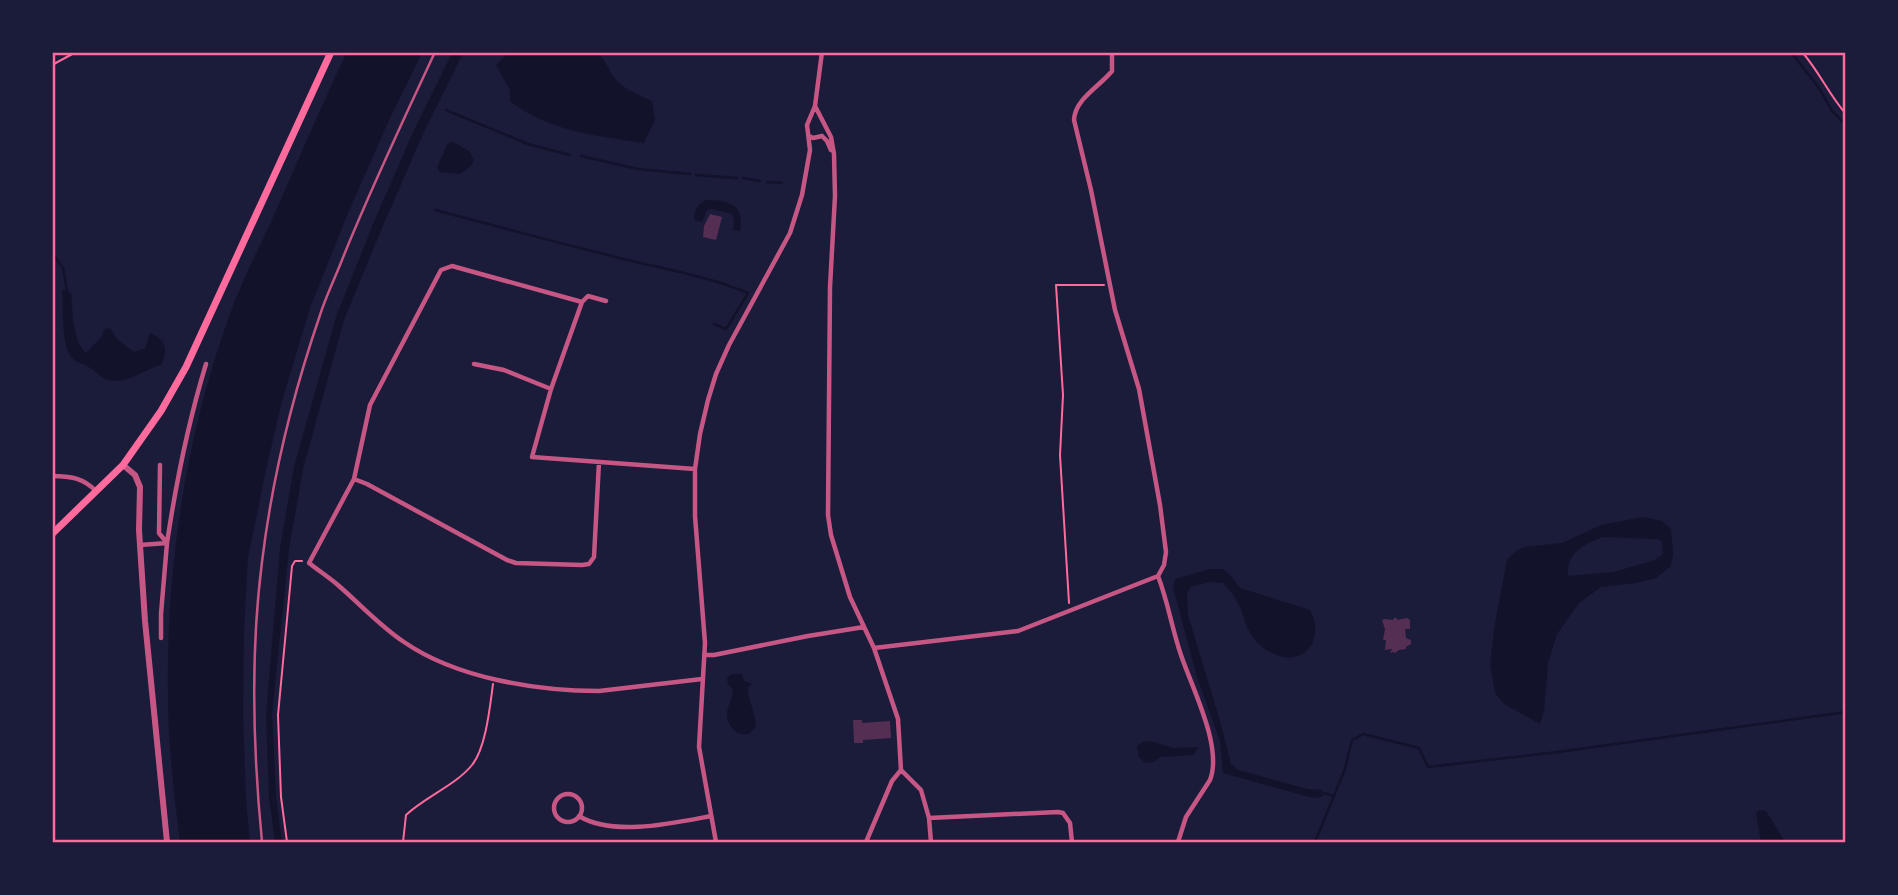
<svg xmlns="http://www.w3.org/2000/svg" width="1898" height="895" viewBox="0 0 1898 895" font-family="Ubuntu,sans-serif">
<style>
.water{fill:#12122b;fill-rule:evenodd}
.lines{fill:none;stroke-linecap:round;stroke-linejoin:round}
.stream{stroke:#12122b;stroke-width:2.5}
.canal{stroke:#12122b;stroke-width:8}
.building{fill:#542f53}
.path{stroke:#ff6b9d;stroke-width:2}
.service{stroke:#c65784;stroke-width:2.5}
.minor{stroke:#c65784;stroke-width:4.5}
.tertiary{stroke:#c65784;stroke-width:6}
.primary{stroke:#ff6b9d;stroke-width:7}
.neatline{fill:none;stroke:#ff6b9d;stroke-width:2.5}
</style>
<rect width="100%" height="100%" fill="#1b1b3a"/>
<path class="water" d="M347 52 422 53 390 118 348 213 310 308 282 401 268 461 248 557 244 630 243 715 246 799 250 842H180C174 793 168 744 168 695 166 566 186 435 230 314 241 283 257 252 271 222 296 165 320 109 347 52Z
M509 52H595C606 58 608 71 616 80 626 90 639 95 652 101L655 120 644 143C597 136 548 131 510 101V90L496 65Z
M452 53H463L423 134 382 228 344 320 303 469 289 549 272 714 276 797 282 842H275L269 797 266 714 280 548 294 467 336 317 373 224 414 130Z
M453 142 469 151 474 160 471 166 460 174 440 172 437 167 448 143Z
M706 200C728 200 745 204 740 231L733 230 734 221 732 214 712 209 707 210 702 222 694 220C695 210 697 204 706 200Z
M62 289 71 293C73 312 72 340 86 353L102 336 104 330 110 328 117 339 134 352 145 348 150 333C166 340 169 349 161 365 145 369 132 381 115 381 102 381 97 371 87 366 83 363 77 363 73 359 60 347 64 306 62 289Z
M1643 517 1662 521 1671 529 1673 554 1671 566 1656 578 1636 583 1601 587 1579 603 1557 634 1548 663 1544 711 1540 724 1504 704 1495 693 1490 665 1494 629 1507 560 1516 551 1524 547 1562 543 1601 525ZM1603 537 1656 539 1662 541 1663 554 1655 560 1614 572 1568 576C1566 553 1584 544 1603 537Z
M1210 569H1223L1231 576 1240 588 1310 610C1326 639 1304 669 1272 653 1242 637 1249 619 1234 596 1231 591 1226 587 1223 583L1209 582 1190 587 1187 594 1188 615 1220 721 1231 764 1238 770 1307 789 1322 790 1323 796 1317 798 1309 797 1223 773 1220 741 1196 674 1173 587 1175 579Z
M732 674H742L744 681 752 684 748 687C747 701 756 711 756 726L749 734C741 735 738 734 733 729 720 714 732 705 733 690L728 684 727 678Z
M1150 741 1174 748 1198 747 1193 755 1161 757 1153 762 1145 763 1139 757 1137 746 1143 742Z
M1760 810 1766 811 1785 842H1761L1756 813Z"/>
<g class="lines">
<path class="stream" d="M1791 52 1819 88 1832 111 1846 125
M446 110 528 144 570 155
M581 156 638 169 690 174
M696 175 737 178
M743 178 760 181
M767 182 782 183
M435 210C498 227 560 243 623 259 665 269 707 276 748 293L726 329 714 324
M52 253 63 268 67 291
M1324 793 1334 796
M1315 842 1345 769 1352 740 1363 734 1419 748 1428 767 1558 752 1846 712"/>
<path class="canal" d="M52 55 56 52"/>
</g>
<path class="building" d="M710 214 722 217 716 240 703 237 704 226Z
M1394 618H1397V620L1407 618 1410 620V629H1405L1406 638 1411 640V644L1406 647V649L1399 650 1395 653 1393 652 1390 653 1392 649 1385 650 1386 640H1383L1385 629 1382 620 1385 619 1393 620Z
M853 720H862V723L890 721 891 738 863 740V743H854Z"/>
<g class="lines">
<path class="path" d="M1802 52C1819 71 1829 95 1846 114
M52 65 76 52
M1069 603 1060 455 1063 395 1056 285H1104
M287 842 281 797 278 715 292 566 295 561H302
M403 842 406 815C425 797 456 785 472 765 486 748 490 706 493 684"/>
<path class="service" d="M262 842C253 750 250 655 262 562 272 479 293 394 320 315 326 296 335 278 342 260 370 190 403 121 435 52"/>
<path class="minor" d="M1112 52V71C1099 87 1075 99 1074 120L1091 190 1115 310 1139 389 1160 505 1166 552 1164 565 1158 576
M815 106 831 137 834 154 835 196 830 287 828 515 831 535 850 597 874 648 898 719 901 770 921 790 929 818 931 842
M809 136 813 138 822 136
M822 136 827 141 831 150
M582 302 588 296 606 301
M474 364 504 370 551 389
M160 465 159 533 167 543
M695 469 532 457 551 389 582 302 452 266 441 270 370 405 354 479 309 563C319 571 330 578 339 586 361 605 380 626 404 642 456 678 536 691 599 691L702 679
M52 476C71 476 83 478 96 491
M354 479 367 484 507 560 516 563 582 565 589 564 594 557 599 462
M167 543C176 483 188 423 206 364
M140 545 167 543 161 614V638
M1158 576C1168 602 1172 629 1181 655 1192 688 1223 747 1210 780L1186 817 1178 842
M874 648 1018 631 1158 576
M704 655H714L808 636 864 627
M554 808a14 14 0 1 1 28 0a14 14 0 1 1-28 0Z
M579 816C613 837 674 823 711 816
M929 818 1058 812 1063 813 1070 823 1072 842
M716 842 699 747 705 643 695 516V469L700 434 708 400 716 374 729 345 790 233 802 195 810 150 807 125 815 106 822 52
M866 842 892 781 901 770"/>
<path class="tertiary" d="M123 465 135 475 140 487 139 530 145 621 167 842"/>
<path class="primary" d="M52 534 123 465 161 411 186 367 331 52"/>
</g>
<rect width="1898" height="895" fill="none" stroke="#1b1b3a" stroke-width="108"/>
<rect x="54" y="54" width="1790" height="787" class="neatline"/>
</svg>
